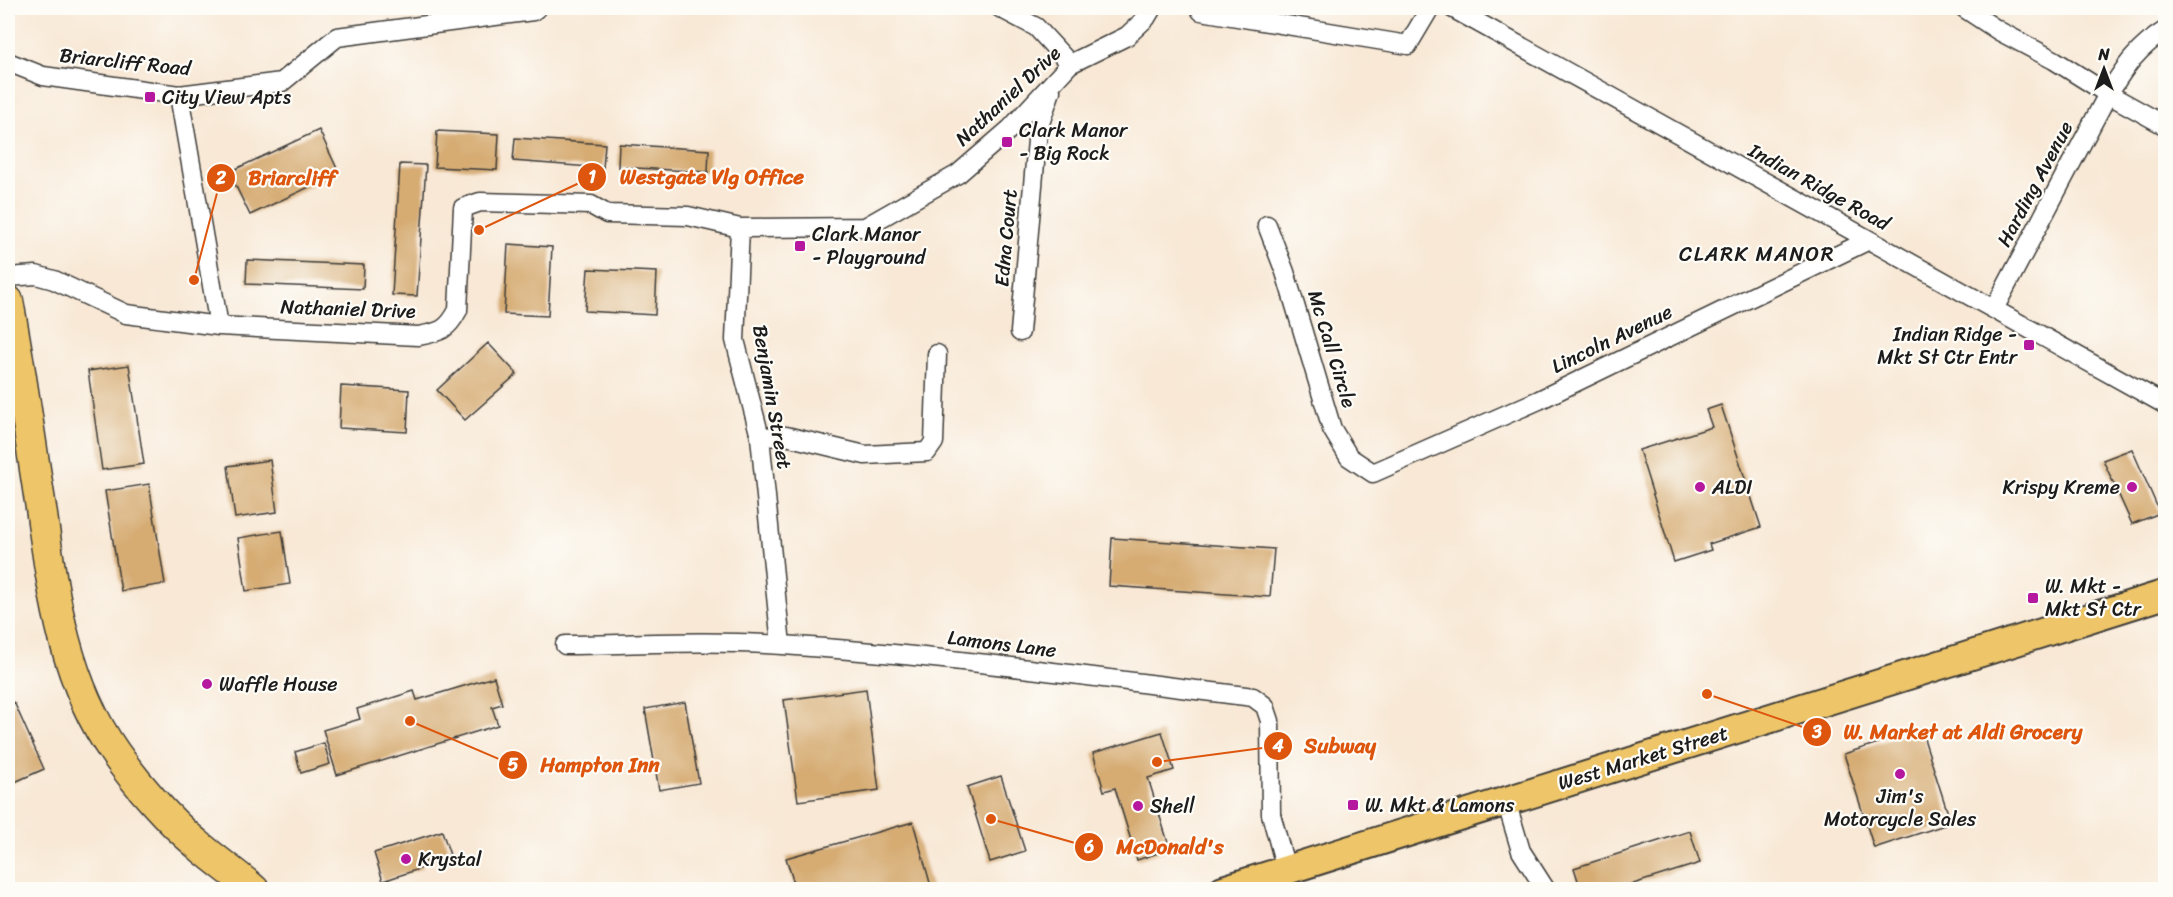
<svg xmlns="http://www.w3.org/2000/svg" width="2173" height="897" viewBox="0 0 2173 897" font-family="Sriracha,sans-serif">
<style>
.building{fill:#d6ac73}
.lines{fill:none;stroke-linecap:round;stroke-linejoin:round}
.minor-casing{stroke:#3d3b38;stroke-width:21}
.primary-casing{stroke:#3d3b38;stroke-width:32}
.trunk-casing{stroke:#3d3b38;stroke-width:33}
.minor{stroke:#fff;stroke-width:18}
.primary{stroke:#eec569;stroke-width:28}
.trunk{stroke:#eec569;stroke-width:30}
.poi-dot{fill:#b5179e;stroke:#fdfcf7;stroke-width:2}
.labels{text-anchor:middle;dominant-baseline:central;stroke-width:4.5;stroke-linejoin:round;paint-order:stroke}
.street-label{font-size:20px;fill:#1c1c1c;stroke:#fdfcf7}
.poi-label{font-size:20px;fill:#1c1c1c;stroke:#fdfcf7;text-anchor:start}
.neighbourhood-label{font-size:21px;letter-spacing:1.5px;fill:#1c1c1c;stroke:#fdfcf7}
.leader{fill:none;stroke:#de560d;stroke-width:2}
.callout-dot{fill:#de560d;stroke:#fdfcf7;stroke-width:2}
.mark-label{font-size:18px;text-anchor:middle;font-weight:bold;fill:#fff}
.callout-label{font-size:21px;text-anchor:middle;font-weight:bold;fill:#de560d;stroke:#fdfcf7;stroke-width:4.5;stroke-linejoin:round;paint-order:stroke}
</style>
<rect width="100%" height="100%" fill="#fdfcf7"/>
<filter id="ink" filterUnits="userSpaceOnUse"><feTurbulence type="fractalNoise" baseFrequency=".0167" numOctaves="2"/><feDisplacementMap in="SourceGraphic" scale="12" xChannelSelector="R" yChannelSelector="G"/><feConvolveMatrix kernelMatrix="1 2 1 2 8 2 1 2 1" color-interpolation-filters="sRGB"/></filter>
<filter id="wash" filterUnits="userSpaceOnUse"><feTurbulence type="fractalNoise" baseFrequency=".008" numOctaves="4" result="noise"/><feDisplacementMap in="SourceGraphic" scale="24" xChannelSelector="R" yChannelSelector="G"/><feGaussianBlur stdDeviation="1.35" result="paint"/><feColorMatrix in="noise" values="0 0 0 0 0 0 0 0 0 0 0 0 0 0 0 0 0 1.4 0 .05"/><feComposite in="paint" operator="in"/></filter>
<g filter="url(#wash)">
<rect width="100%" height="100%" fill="#f8e8d5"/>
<g id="blocks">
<path class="building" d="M319 130 339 173 250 215 229 172Z
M437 131 499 134 497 170 435 167Z
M515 138 605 144 603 168 513 161Z
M619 144 709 150 708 172 618 167Z
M400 164 426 165 417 296 392 295Z
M508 244 552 247 548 316 504 314Z
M247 260 364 265 363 289 246 284Z
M588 269 657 272 655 315 585 311Z
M488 343 517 374 465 420 437 390Z
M129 365 144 464 102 470 88 371Z
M341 386 409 390 407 432 339 428Z
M1721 405 1761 527 1709 544 1711 550 1674 562 1639 450 1712 427 1706 410Z
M2132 449 2160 513 2132 524 2103 460Z
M270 460 277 512 235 518 228 466Z
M149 484 165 584 121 591 105 491Z
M282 531 290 584 246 591 238 538Z
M1112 538 1274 549 1270 597 1109 586Z
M494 677 502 704 492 707 498 725 337 775 323 730 360 719 357 709 414 691 417 700Z
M866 689 879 790 798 801 784 700Z
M14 702 44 769 8 785V705Z
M685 702 699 783 659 790 645 709Z
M1921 729 1951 823 1874 848 1844 754Z
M1162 732 1174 770 1148 778 1170 849 1137 860 1115 788 1104 791 1093 753Z
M324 743 330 764 301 773 295 752Z
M1001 776 1025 851 990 862 967 787Z
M913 822 932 890H796L786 858Z
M442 831 450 855 421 863 422 868 383 881 374 853Z
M1690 831 1700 863 1614 890H1581L1574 868Z"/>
</g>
</g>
<g filter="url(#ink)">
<use href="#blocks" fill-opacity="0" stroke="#3d3b38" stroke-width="1.5"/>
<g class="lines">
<g class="minor-casing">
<path id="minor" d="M1000 8 1036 27 1070 64
M1452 8 2166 405
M1964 8 1999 31 2054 60 2108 94 2166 126
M1201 11 1408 45 1430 8
M8 62 43 76 179 95 282 82 337 37 510 14 533 11 537 8
M179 95 219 326
M1267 225 1285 272 1332 429 1349 457 1373 473 1539 400 1869 240
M740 228 735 340 760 437 781 645
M8 277 36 275 54 280 126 314 219 326 418 336C440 332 447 331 458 310L463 208 480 202 591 205 607 214 688 216 740 228 865 227 958 174 1010 129 1070 64 1127 36 1146 18 1152 8
M1994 309 2108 94C2125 67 2137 48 2166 30
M1020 332 1038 129 1051 91
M760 437 786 436 865 455 927 452 934 442 937 354
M565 645C637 644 710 640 783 645 940 655 1097 678 1253 697L1265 706 1270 721 1271 814 1286 869
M1506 801 1521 851 1546 890"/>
</g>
<g class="primary-casing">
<path id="primary" d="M1223 890 2166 594"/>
</g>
<g class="trunk-casing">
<path id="trunk" d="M8 301C21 370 30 439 41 508 53 593 64 681 115 753 136 783 169 821 197 844 215 860 236 874 254 890"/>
</g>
<use href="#minor" class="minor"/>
<use href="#primary" class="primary"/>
<use href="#trunk" class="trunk"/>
</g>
</g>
<g class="poi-dot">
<rect x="144" y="91" width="12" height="12" rx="3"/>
<rect x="1001" y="136" width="12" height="12" rx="3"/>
<rect x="794" y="240" width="12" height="12" rx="3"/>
<rect x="2023" y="339" width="12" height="12" rx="3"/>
<circle cx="1700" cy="487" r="6"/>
<circle cx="2132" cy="487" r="6"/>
<rect x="2027" y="592" width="12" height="12" rx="3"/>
<circle cx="207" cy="684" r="6"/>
<circle cx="1900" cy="774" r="6"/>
<rect x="1347" y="799" width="12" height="12" rx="3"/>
<circle cx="1138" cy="806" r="6"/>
<circle cx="406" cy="859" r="6"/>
</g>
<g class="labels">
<g class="street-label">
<text transform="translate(125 62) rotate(6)">Briarcliff Road</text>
<text transform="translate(1008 96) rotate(-43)">Nathaniel Drive</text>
<text transform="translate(2035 184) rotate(-62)">Harding Avenue</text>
<text transform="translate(1819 187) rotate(29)">Indian Ridge Road</text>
<text transform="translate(1006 238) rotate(-85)">Edna Court</text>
<text transform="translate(348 309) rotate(2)">Nathaniel Drive</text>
<text transform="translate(1612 339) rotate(-26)">Lincoln Avenue</text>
<text transform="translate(1332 349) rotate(73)">Mc Call Circle</text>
<text transform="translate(772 397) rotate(80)">Benjamin Street</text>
<text transform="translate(1002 644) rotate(7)">Lamons Lane</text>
<text transform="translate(1643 758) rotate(-17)">West Market Street</text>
</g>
<g class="poi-label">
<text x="162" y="97">City View Apts</text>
<text x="1019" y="130">Clark Manor<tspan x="1019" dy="23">- Big Rock</tspan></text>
<text x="812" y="234">Clark Manor<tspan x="812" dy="23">- Playground</tspan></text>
<text x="2017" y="334" text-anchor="end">Indian Ridge -<tspan x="2017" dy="23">Mkt St Ctr Entr</tspan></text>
<text x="1712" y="487">ALDI</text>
<text x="2120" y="487" text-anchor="end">Krispy Kreme</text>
<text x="2045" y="586">W. Mkt -<tspan x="2045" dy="23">Mkt St Ctr</tspan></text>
<text x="219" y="684">Waffle House</text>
<text x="1900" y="796" text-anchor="middle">Jim's<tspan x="1900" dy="23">Motorcycle Sales</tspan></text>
<text x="1365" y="805">W. Mkt &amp; Lamons</text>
<text x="1150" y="806">Shell</text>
<text x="418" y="859">Krystal</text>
</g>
<g class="neighbourhood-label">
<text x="1757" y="254">CLARK MANOR</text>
</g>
</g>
<path class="leader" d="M479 230L592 177M194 280L221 178M1707 694L1817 732M1157 762L1278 746M410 721L513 765M991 819L1089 847"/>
<g class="callout-dot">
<circle cx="479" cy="230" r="6"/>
<circle cx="194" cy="280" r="6"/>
<circle cx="1707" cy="694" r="6"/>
<circle cx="1157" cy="762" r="6"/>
<circle cx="410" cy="721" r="6"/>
<circle cx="991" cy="819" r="6"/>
<circle cx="592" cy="177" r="15"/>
<circle cx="221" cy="178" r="15"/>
<circle cx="1817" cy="732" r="15"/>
<circle cx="1278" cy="746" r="15"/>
<circle cx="513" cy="765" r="15"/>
<circle cx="1089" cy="847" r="15"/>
</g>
<g class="mark-label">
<text x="592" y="183">1</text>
<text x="221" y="184">2</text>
<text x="1817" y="738">3</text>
<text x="1278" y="752">4</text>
<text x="513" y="771">5</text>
<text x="1089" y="853">6</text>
</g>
<g class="callout-label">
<text x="712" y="184">Westgate Vlg Office</text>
<text x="292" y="185">Briarcliff</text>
<text x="1963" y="739">W. Market at Aldi Grocery</text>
<text x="1340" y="753">Subway</text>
<text x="600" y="772">Hampton Inn</text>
<text x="1170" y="854">McDonald's</text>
</g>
<rect width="2173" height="897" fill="none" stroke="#fdfcf7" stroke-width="30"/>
<g transform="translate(2104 69)" stroke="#fdfcf7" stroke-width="4.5" paint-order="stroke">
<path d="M0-4.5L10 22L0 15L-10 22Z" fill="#1c1c1c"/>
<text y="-9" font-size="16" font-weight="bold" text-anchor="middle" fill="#1c1c1c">N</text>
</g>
</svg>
